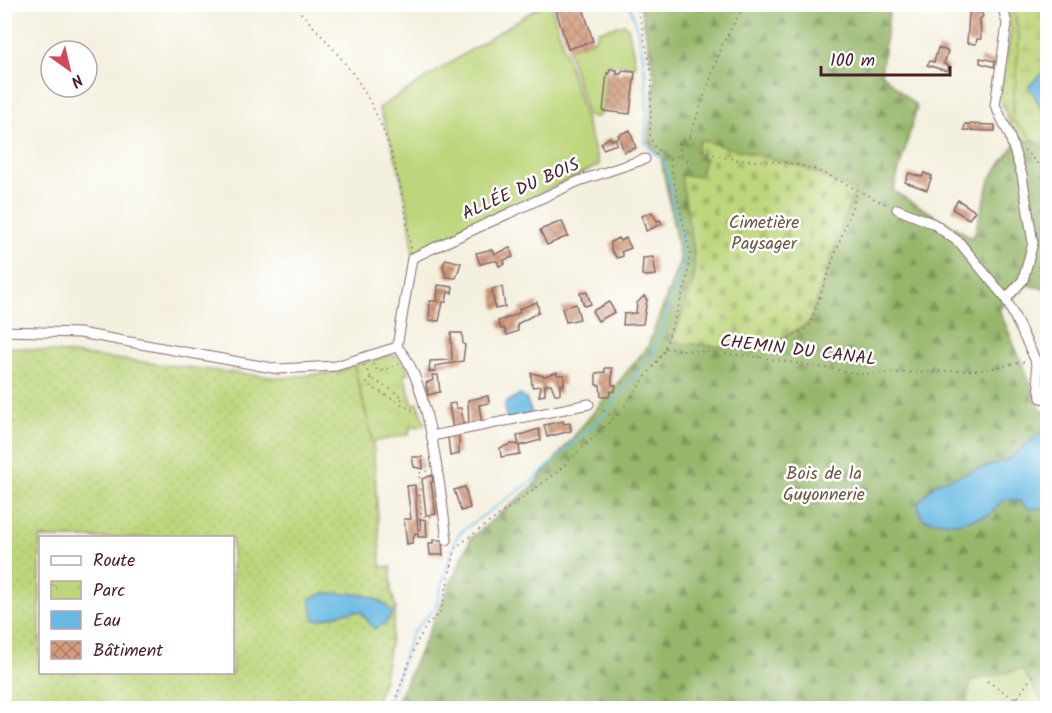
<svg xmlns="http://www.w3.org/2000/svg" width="1052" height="713" viewBox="0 0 1052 713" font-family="Kalam,sans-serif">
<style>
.grass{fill:url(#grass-dots);stroke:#847a53;stroke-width:1.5;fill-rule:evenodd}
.forest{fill:url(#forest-firs);stroke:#706b4b;stroke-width:1.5}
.wetland{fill:url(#wetland-marsh);stroke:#847a53;stroke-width:1.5}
.cemetery{fill:url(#cemetery-stones);stroke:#847a53;stroke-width:1.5}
.park{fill:url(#park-crowns);stroke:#847a53;stroke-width:1.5}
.garden{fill:#bdd67b;stroke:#847a53;stroke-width:1.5}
.water{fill:#68bae3;stroke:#596c87;stroke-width:1.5}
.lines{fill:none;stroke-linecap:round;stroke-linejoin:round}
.stream{stroke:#68bae3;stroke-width:2}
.building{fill:url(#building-cross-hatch)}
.street-casing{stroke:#86686a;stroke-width:11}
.path{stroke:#86686a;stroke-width:1.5;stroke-dasharray:1.5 4.5;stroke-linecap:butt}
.street{stroke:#fff;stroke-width:9}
.labels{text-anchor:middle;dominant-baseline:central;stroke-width:5;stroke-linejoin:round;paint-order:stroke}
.street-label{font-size:18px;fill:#4a1f2b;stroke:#fff}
.park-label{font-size:18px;fill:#6c5643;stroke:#fff}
</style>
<defs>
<pattern id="grass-dots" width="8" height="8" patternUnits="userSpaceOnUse" patternTransform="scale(1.5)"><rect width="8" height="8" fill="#bdd67b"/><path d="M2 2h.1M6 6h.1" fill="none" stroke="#a4b76a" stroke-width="1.8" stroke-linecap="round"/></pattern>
<pattern id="forest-firs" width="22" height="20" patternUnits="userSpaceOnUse" patternTransform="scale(1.5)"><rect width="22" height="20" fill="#96b76b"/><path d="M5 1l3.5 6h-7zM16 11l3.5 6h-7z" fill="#7c9458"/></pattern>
<pattern id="wetland-marsh" width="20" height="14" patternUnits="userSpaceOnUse" patternTransform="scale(1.5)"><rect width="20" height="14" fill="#bdd67b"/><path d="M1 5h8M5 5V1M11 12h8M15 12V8" fill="none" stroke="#a4b76a"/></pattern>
<pattern id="cemetery-stones" width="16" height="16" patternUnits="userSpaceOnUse" patternTransform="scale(1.5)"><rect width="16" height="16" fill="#bdd67b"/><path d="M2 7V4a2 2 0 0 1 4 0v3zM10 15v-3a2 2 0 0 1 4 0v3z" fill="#a4b76a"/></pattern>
<pattern id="park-crowns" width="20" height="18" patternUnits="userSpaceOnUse" patternTransform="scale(1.5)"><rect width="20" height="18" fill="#bdd67b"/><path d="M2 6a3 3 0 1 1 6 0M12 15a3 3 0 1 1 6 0" fill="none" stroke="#a4b76a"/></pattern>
<pattern id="building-cross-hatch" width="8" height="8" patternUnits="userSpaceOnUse" patternTransform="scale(1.5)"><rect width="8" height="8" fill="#d39b7b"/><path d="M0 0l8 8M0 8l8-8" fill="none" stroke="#ad7e65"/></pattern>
</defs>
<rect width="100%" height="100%" fill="#fff"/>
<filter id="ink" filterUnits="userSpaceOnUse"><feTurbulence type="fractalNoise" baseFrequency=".0167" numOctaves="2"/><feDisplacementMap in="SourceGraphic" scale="12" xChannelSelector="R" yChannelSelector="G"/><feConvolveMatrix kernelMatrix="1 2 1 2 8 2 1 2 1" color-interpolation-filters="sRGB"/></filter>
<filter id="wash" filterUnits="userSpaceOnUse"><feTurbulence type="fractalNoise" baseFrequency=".008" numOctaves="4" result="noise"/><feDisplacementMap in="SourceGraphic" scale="24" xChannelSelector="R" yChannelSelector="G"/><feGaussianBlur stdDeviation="1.35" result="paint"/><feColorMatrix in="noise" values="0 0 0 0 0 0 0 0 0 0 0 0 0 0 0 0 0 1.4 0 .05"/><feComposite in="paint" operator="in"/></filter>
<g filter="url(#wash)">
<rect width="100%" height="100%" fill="#f4f0de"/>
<path class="grass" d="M1006 5H1047V139L1017 142 999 96 1011 32Z
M4 346 280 378 339 372 354 365 373 442 381 567H391V590L396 608 384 679 374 708H5ZM40 538H232V672H40Z"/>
<path class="forest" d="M640 5H890L881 73 917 107 893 191 973 238 991 177 1017 142 1047 139V289L1027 285 999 309 1042 411 1047 412V708L1022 669 971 681 965 708H394L471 538 533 486 648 346 680 260 661 158 648 142 655 78Z"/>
<path class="wetland" d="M1013 5H1047V151L1012 120 1019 38Z"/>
<path class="cemetery" d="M700 140 802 167 854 191 809 323 758 350 672 342 694 279V251L681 176H698L706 159 696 152Z"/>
<path class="park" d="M391 355 402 357 409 373 404 375 413 405 418 403 425 425 410 428 409 434 373 442 354 365Z
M1022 669 1047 708H965L971 681Z"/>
<path class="garden" d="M542 5H551L599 165 413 255C410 204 397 155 379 108Z
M624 24 628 27 636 67 607 64 602 113 597 117 587 116 568 49 593 41 599 31Z"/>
<path class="water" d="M1047 68V120L1029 86Z
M520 394 526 399 532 413 506 420 505 403Z
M1045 429 1047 508 1029 509 1018 500H1003L989 515 957 523 925 520 920 514 918 503 936 483 1009 459Z
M324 593C354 595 373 589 393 613L385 624 374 629 361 612C345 609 332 619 314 620L310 599Z"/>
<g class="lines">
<path class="stream" d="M387 708 412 633 435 608 456 538 463 530 531 482 602 417 653 353 685 260 665 162 645 144C649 95 647 50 629 4"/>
</g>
<g id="blocks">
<path class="building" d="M554 4H582L593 41 568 49Z
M978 7 983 16 980 19 981 39H977L976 44 967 43 969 14Z
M938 48 948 51 944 64 949 66 947 71 927 65 930 61 934 62Z
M980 58 995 61 994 67 980 63Z
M610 69 617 70V74H621L622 71 635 72 630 114 603 111 607 73 609 74Z
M965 124 995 125V131L964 130Z
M630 130 636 148 624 152 618 135Z
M610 137 612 140 616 138 617 144 603 149 601 143Z
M909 173 922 177 924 173 932 176 927 190 905 182Z
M958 200 975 211 969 219 952 209Z
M652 212 657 221 660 220 662 224 646 231 642 216Z
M562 221 568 236 547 245 540 230Z
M618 238 620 241 626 238 631 248 621 252 623 256 617 258 611 250V242Z
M510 248 513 257 504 260 505 264 499 266 497 261H493L480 264 476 253 489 250H493L495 254Z
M653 257 656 275 646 276 642 275 643 258Z
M446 259 461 263 456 278 446 277 443 265Z
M438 285 453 287 452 293 448 292 446 302H443L439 321 429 320 430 301H437Z
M502 287 505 307 495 309 492 289Z
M587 292 591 304 584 306 580 293Z
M644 296 647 300 643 324 623 325 624 314 636 313 637 303Z
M537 302 539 312 517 324 518 331 507 335 504 328 501 329 498 321 513 316 520 312 519 309Z
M609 302 615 312 598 321 592 311Z
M576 304 580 319 566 322 562 308Z
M451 333H462L463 344 465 345 463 361 435 366 436 371 429 372 430 361 452 360Z
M1042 353 1048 355V386L1041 385 1045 361 1040 359Z
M605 368H612V385H616L615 391 610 392 609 397H601L600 385H596V373L605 372Z
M557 372V375H564V385H560V394H555L551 384 545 385V395L539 396 541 386 532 387 531 373 545 376Z
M432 375H438L440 392 428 395 426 383 433 380Z
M488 396 489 403 479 405 482 424 469 426 468 400Z
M455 403 456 408H461L464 428 453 430 449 404Z
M563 421 564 424 570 423 571 431 547 437 544 425Z
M539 429 541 440 519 446 517 436Z
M459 435V454L450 456 448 437Z
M511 444 519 445 520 454 501 457 500 448Z
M412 457H422L423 469 414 467Z
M432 475 433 482H431L436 514 426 515 422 479Z
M415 485 418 530 421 529 420 519 426 520 427 537H418V533H415L412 543 407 544 404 519H411L407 486Z
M465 487 470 508 461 511 454 490Z
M433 540H442L443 555H430L429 543H433Z"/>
</g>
</g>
<g filter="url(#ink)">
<use href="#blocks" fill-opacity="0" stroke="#86686a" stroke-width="1.5"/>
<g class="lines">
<g class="street-casing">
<path id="street" d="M1002 4 1007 24 995 105 1009 134 1022 175 1033 243 1023 280 1006 299
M897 209 934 224 960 243 1006 299 1035 359 1041 398 1048 400
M4 331 80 333 278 369 336 366 397 347
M397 347 412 258 579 181 645 159
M397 347C429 376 441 495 447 540
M432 436 589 404"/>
</g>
<path class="path" d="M293 4C316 30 343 57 361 86 392 136 403 192 411 249
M637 4 652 76 650 136 655 148 660 151
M690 136 723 43 745 4
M689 137C714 169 763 156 799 165 830 172 859 193 888 205
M1024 150 1043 169 1048 179
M680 156V142L689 137
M670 158 680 156 696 165
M665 348 758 357 862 374 983 370 1027 361
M758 357 809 327 857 193
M373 364 374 368 381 371 399 364
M364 365 371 378 403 397 399 403
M371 378 366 384 417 413
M598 408 612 416
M427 471 419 473 421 516 434 517
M987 681 1014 698
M1015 697 1019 698 1018 702 1014 700Z
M1018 697 1033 675
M1020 701 1031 708
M392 708 418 640 427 625 441 611 456 547 557 472 621 411 663 353 686 284 690 255 669 158 662 152 654 155
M1010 708 1014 702"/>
<use href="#street" class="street"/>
</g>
</g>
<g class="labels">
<g class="street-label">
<text transform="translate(521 190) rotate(-24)">ALLÉE DU BOIS</text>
<text transform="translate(798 351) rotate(7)">CHEMIN DU CANAL</text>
</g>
<g class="park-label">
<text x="764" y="223">Cimetière<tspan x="764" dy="21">Paysager</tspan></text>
<text x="824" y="474">Bois de la<tspan x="824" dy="21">Guyonnerie</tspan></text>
</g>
</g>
<rect width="1052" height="713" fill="none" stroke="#fff" stroke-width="24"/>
<rect x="39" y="536" width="195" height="138" fill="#ffffff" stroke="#b7a5aa" stroke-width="1.5"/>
<rect x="51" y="556" width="30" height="9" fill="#ffffff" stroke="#b7a5aa" stroke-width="1.5"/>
<text x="93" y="566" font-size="18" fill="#4a1f2b">Route</text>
<rect x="51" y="581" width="30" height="18" fill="url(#park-crowns)" stroke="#b7a5aa" stroke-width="1.5"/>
<text x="93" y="596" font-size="18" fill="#4a1f2b">Parc</text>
<rect x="51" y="611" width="30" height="18" fill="#68bae3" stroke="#b7a5aa" stroke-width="1.5"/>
<text x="93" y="626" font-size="18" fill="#4a1f2b">Eau</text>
<rect x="51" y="641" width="30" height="18" fill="url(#building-cross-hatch)" stroke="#b7a5aa" stroke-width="1.5"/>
<text x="93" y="656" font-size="18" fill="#4a1f2b">Bâtiment</text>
<g transform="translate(69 69) rotate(146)"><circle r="28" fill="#ffffff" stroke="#b7a5aa" stroke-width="1.5"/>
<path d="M0-4.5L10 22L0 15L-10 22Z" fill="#d1495b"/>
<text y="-9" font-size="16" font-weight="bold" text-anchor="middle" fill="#4a1f2b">N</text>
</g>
<path d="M821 66v9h129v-9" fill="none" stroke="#4a1f2b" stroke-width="3"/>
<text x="830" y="66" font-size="18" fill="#4a1f2b" stroke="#ffffff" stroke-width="4.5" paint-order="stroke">100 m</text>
</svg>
